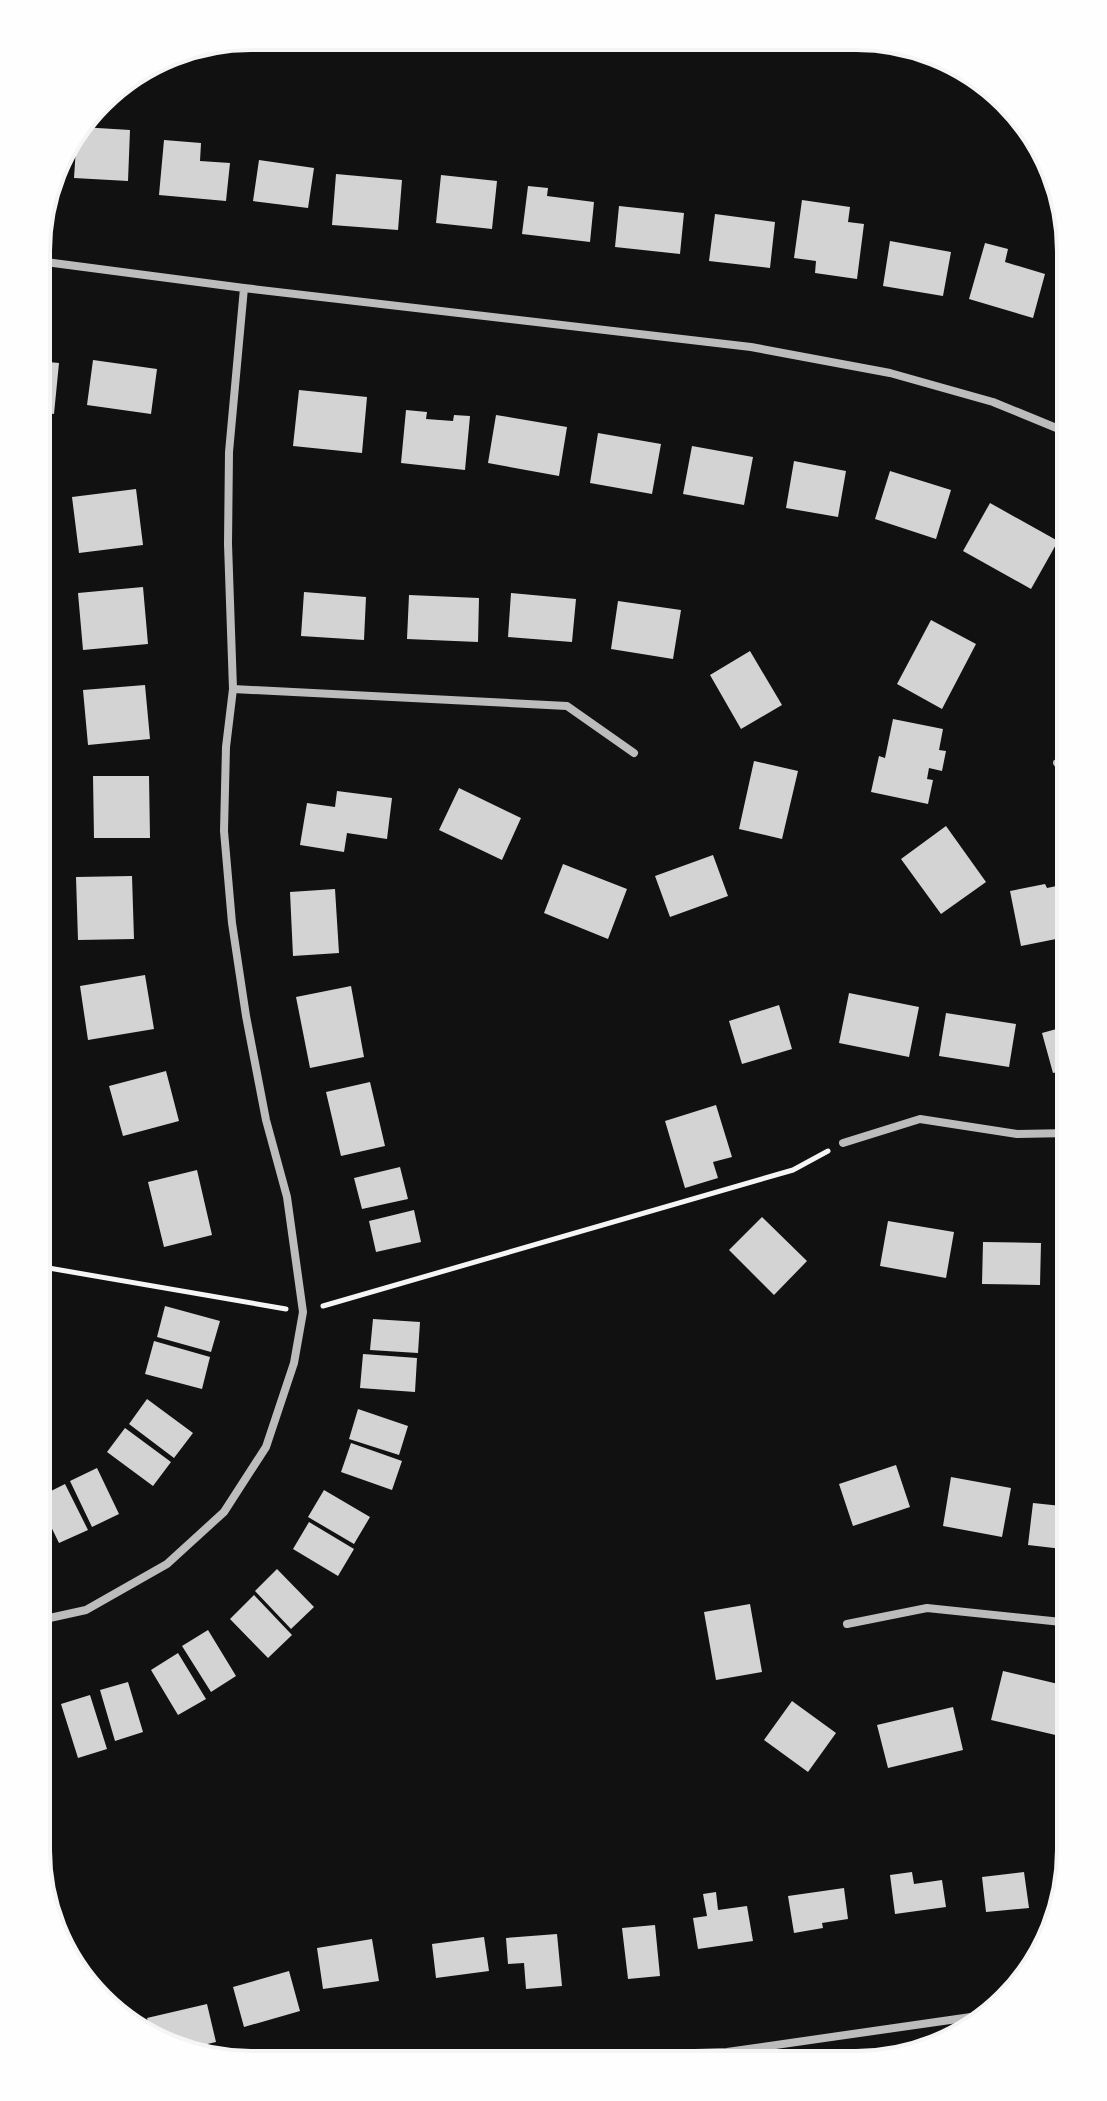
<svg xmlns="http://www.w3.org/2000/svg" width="1107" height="2101" viewBox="0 0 1107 2101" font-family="Quicksand,sans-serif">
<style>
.building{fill:#d3d3d3}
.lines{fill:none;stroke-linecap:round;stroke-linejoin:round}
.path{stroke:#f5f5f5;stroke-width:5}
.minor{stroke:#bcbcbc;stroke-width:8}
.rim{fill:none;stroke:#f5f5f5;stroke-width:4}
</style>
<rect width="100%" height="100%" fill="#111"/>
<path class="building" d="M81 127 130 130 128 181 74 178 77 132Z
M164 140 201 143 200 161 230 163 226 201 159 195Z
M259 160 314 168 308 208 253 201Z
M336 174 402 180 398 230 332 225Z
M441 175 497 181 492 229 436 223Z
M528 186 548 188 547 196 594 202 590 242 522 234Z
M802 200 850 207 848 222 864 224 857 279 815 273 816 261 794 258Z
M619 206 684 213 680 254 615 247Z
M715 214 775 222 770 268 709 261Z
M890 241 951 252 943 296 883 286Z
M985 243 1008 249 1005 262 1045 274 1033 318 969 299Z
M93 360 157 369 151 414 87 405Z
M38 361 59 363 54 414 38 412Z
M299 390 367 397 362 453 293 446Z
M406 410 427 412 426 419 453 421 454 415 470 416 465 470 401 463Z
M496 415 567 427 559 476 488 463Z
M598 433 661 444 652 494 590 483Z
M692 446 753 457 744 505 683 494Z
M794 461 846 471 838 517 786 508Z
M890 471 951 490 936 539 875 519Z
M136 489 143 545 79 553 72 497Z
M990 503 1058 541 1031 589 963 551Z
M143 587 148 644 83 650 78 593Z
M304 592 366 597 364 640 301 636Z
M511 593 576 599 572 642 508 637Z
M409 595 479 598 478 642 407 639Z
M618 601 681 610 673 659 611 649Z
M931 620 976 644 942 709 897 684Z
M750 651 782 705 741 729 710 675Z
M145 685 150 739 88 745 83 690Z
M893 719 943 729 939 750 946 751 942 771 929 768 927 779 933 780 928 804 871 792 879 756 885 758Z
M754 761 798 771 782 839 739 829Z
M93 776H149L150 838H94Z
M459 788 521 818 502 860 439 830Z
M337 791 392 798 387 839 347 833 344 852 300 845 307 803 335 807Z
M946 826 986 882 941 914 901 859Z
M713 855 728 896 670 917 655 876Z
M563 864 627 889 608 939 544 913Z
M132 876 134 939 78 940 76 877Z
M1071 883V936L1021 946 1010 891 1045 884 1047 888Z
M335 889 339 953 293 956 290 892Z
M145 975 154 1029 88 1040 80 986Z
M351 986 364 1057 310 1068 296 997Z
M849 993 919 1007 909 1057 839 1043Z
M779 1005 792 1049 742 1064 729 1021Z
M946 1013 1016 1024 1009 1067 939 1056Z
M1071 1025V1069L1053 1073 1042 1033Z
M166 1071 179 1121 123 1136 109 1086Z
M370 1082 385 1146 341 1156 326 1092Z
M716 1105 732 1157 713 1162 718 1178 685 1188 665 1121Z
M400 1167 408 1199 362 1209 354 1178Z
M197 1170 212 1235 164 1247 148 1182Z
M414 1210 421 1242 376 1252 369 1221Z
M762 1217 807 1261 774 1295 729 1250Z
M888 1221 954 1232 946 1278 880 1266Z
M983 1242 1041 1243 1040 1285 982 1284Z
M165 1306 220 1321 211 1352 157 1337Z
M373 1319 420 1322 418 1353 370 1350Z
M154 1341 210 1357 202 1389 145 1374Z
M363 1354 417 1358 415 1392 360 1388Z
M147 1399 193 1433 174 1458 129 1424Z
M358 1409 408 1426 399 1455 349 1439Z
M125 1428 171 1462 153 1486 107 1452Z
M351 1443 402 1461 392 1490 341 1472Z
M896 1465 910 1507 853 1526 839 1484Z
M97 1468 119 1514 92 1527 70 1481Z
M951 1477 1011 1488 1002 1537 943 1526Z
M65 1484 88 1530 59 1543 37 1498Z
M324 1490 370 1517 354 1544 308 1517Z
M1033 1503 1071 1507V1550L1028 1545Z
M309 1522 354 1549 338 1576 293 1549Z
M277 1569 314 1607 291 1629 255 1591Z
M254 1595 292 1635 268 1658 230 1619Z
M750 1604 762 1672 716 1680 704 1612Z
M208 1630 236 1676 211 1692 182 1646Z
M178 1653 206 1699 178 1715 151 1670Z
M1003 1671 1071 1687V1707L1064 1737 991 1720Z
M128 1682 143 1732 115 1741 100 1690Z
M90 1695 107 1749 78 1758 61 1704Z
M792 1701 836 1733 808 1772 764 1740Z
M953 1707 963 1750 888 1768 877 1725Z
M912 1872 914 1884 942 1880 946 1907 895 1914 890 1875Z
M1024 1872 1029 1908 986 1912 982 1877Z
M844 1888 848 1919 822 1923 823 1928 794 1933 788 1896Z
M716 1892 718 1910 747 1906 753 1941 698 1949 693 1918 707 1916 703 1894Z
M655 1925 660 1976 628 1979 622 1928Z
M557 1934 562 1986 526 1989 524 1963 508 1964 506 1938Z
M484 1937 489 1971 436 1978 432 1944Z
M372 1939 379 1981 323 1989 317 1948Z
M289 1971 300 2011 244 2027 233 1987Z
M207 2004 216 2042 190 2048 150 2030 147 2018Z"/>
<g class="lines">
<path class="path" d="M37 1266 286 1309
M323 1306 793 1170 828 1151"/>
<path class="minor" d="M38 261 244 288 751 347 890 373 993 402 1071 434
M233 689 567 706 634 753
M1057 763 1071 758
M843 1143 920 1119 1017 1134 1071 1133
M36 1621 86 1610 167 1564 224 1512 266 1447 294 1363 303 1312 287 1197 266 1120 246 1016 232 923 224 831 226 747 233 689 228 544 229 452 244 288
M847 1624 927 1608 1071 1623
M538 2064 600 2056 727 2052 978 2016"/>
</g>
<path d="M0 0H1107V2101H0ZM251 50H856A201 201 0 0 1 1057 251V1850A201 201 0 0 1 856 2051H251A201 201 0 0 1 50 1850V251A201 201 0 0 1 251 50Z" fill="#fefefe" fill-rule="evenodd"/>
<path class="rim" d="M251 50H856A201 201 0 0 1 1057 251V1850A201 201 0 0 1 856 2051H251A201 201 0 0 1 50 1850V251A201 201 0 0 1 251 50Z"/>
</svg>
